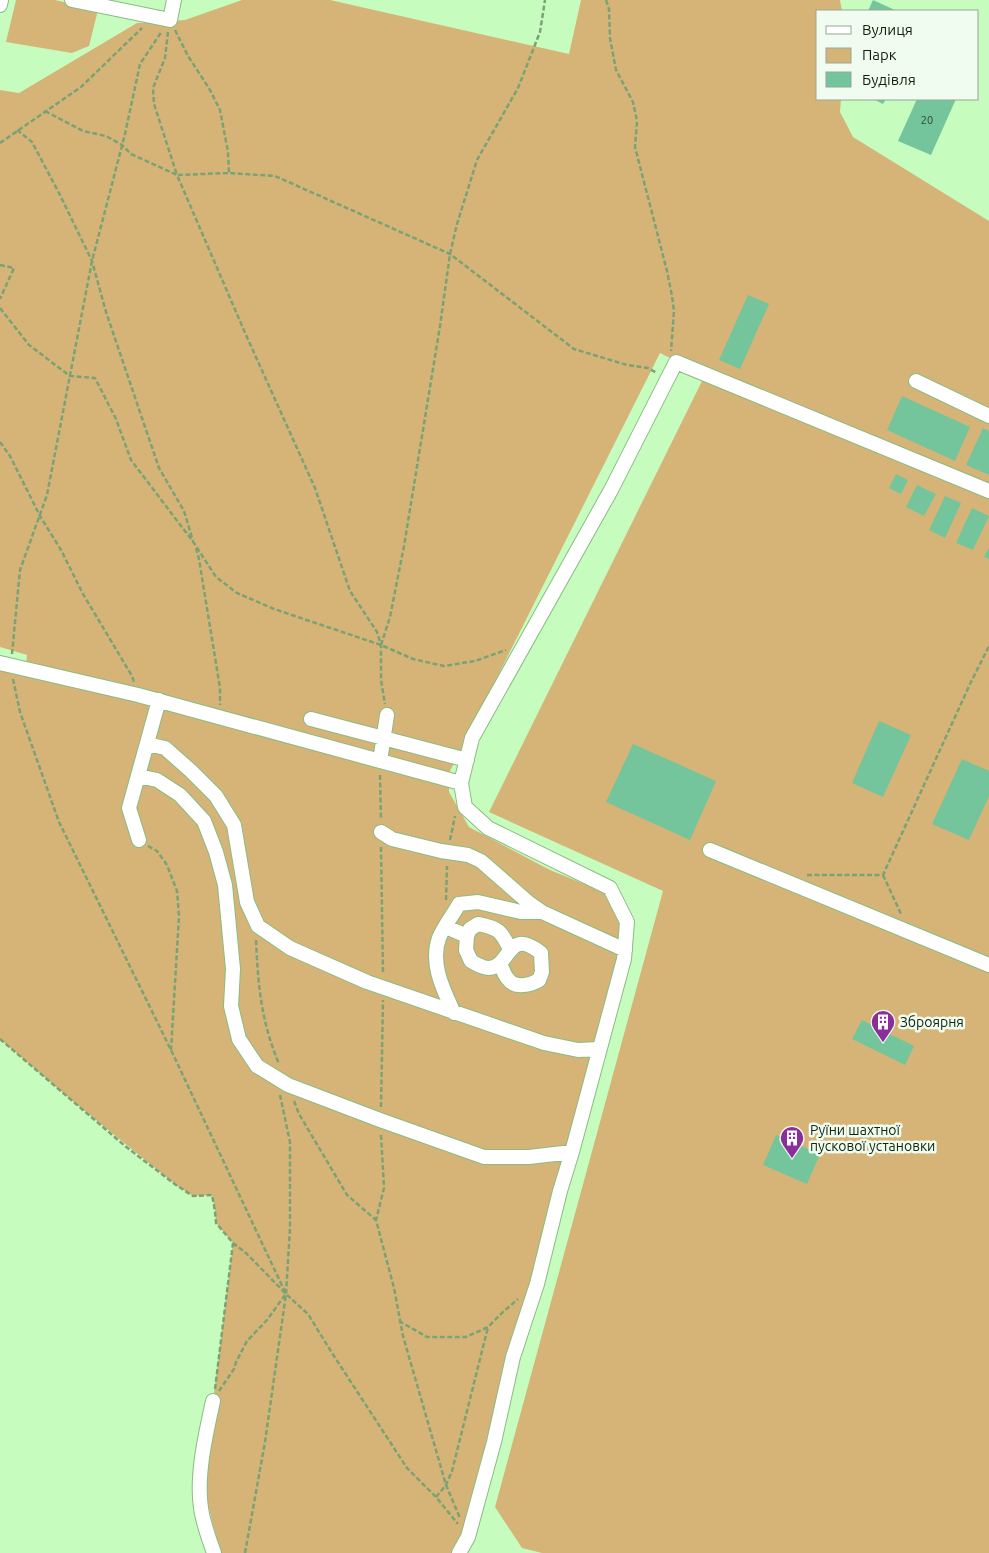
<svg xmlns="http://www.w3.org/2000/svg" width="989" height="1553" viewBox="0 0 989 1553" font-family="Ubuntu,sans-serif">
<style>
.green{fill:#d6b478}
.building{fill:#74c49c}
.lines{fill:none;stroke-linecap:round;stroke-linejoin:round}
.minor-casing{stroke:#89bc82;stroke-width:16}
.path{stroke:#7ba275;stroke-width:2.5;stroke-dasharray:5 2.5;stroke-linecap:butt}
.minor{stroke:#fff;stroke-width:14}
.labels{text-anchor:middle;dominant-baseline:central;stroke-width:5;stroke-linejoin:round;paint-order:stroke}
.number-label{font-size:11px;fill:#284b30}
.poi-label{font-size:14px;fill:#0f230c;stroke:#f1fcf0;text-anchor:start}
</style>
<rect width="100%" height="100%" fill="#c7fcbf"/>
<path class="green" d="M16 0H55L98 10 89 46 72 53 6 42Z
M242 0H330L569 54 581 0H840L842 11H818V99H841L840 112 853 137 989 221V1553H542L522 1548 495 1507 663 891 489 812 705 375 660 353 449 773V792L469 827 550 870 604 892 620 917 622 934 619 965 474 1495 459 1541 451 1553H221L220 1552 205 1493 213 1401 233 1243 216 1223 215 1211 212 1195 193 1196 176 1185 75 1103 0 1039V668L25 673 27 655 0 647V90L19 93 137 23 185 20Z"/>
<path class="building" d="M873 0 897 11H868Z
M873 99H886L883 104Z
M917 99H956L931 155 898 141Z
M748 295 769 304 740 369 719 360Z
M902 396 970 427 955 461 887 430Z
M983 428 989 431V475L966 465Z
M896 474 908 480 901 494 889 488Z
M917 485 936 494 924 516 906 507Z
M945 496 961 503 945 538 929 530Z
M972 508 989 516 973 550 956 543Z
M989 547V559L984 557Z
M879 721 911 735 883 797 852 783Z
M633 744 716 781 690 840 606 802Z
M962 759 989 771V796L969 840 932 824Z
M862 1020 914 1046 905 1065 852 1039Z
M776 1135 820 1154 807 1184 763 1165Z"/>
<g class="lines">
<g class="minor-casing">
<path id="minor" d="M72 0 170 20 174 0
M0 5 1 0
M916 381 989 416
M0 663 138 695 461 783
M311 719 467 760
M147 744 165 748 191 771 216 796 234 825 247 902 258 926 290 948 367 982 544 1043 578 1050 599 1049
M380 761 387 715
M138 776 157 780 180 795 204 821 216 852 225 885 233 969 231 1006 239 1039 257 1066 288 1085 380 1120 484 1157H529L572 1152
M381 832 392 839 441 851 468 855 481 861 529 903 542 912
M139 840 129 808 159 700
M710 850 989 965
M446 927 467 936 470 929 478 924C499 928 501 931 510 949
M467 936 466 950 471 961C476 964 483 968 489 968 511 967 507 926 541 953L542 972 539 980C531 985 515 989 508 979 504 975 503 969 500 964
M454 1013C443 989 430 964 439 938 444 926 453 915 459 904L478 902 521 912H542L625 950
M213 1401C206 1433 196 1475 201 1508 203 1523 209 1539 214 1553
M459 1553 468 1537 494 1442 513 1357 537 1284 560 1191 572 1152 624 959 627 922 610 888 488 828 465 807 461 783 472 738 611 490 676 362 989 491"/>
</g>
<path class="path" d="M606 0 609 9 610 38 616 70 633 102 637 121 635 147 667 271 672 296 674 311 671 351
M175 30 188 56 210 90 220 110 228 152 229 173
M168 32 165 58 153 88 154 104 177 175 229 173 275 176 450 254 574 349 627 365 648 368 657 373
M45 111 83 131 106 136 122 145 131 154 177 175 246 335 315 488 350 591 377 632 381 645V680L385 704
M17 130 32 142 59 193 92 261 106 312 159 468 184 511 193 541
M0 143 81 87 142 28
M0 265 14 268 0 299
M0 308 29 345 70 376 95 378 116 419 131 460 194 543 216 577 237 593 274 609 381 645 413 659 444 666 475 661 506 650
M0 442 10 456 40 516 61 550 83 594 132 676 134 682
M196 548 199 559 220 688V705
M381 645 390 617 404 546 440 326 450 254 457 224 477 160 518 88 540 32 545 0
M12 654 20 570 47 495 92 261 125 134 140 64 162 31
M13 679 20 712 59 822 171 1050 286 1294
M380 775 381 819
M450 840 455 816
M148 846 157 851 167 865 177 891 179 916 171 1050
M381 847 383 974
M807 875H883L970 684 989 646
M883 875 901 914
M446 900 447 866
M256 940C258 985 261 1021 279 1064
M0 1039 125 1146 176 1185 193 1196 212 1195 215 1211 216 1223 233 1243 246 1253 286 1294 308 1314 332 1353 407 1468 436 1497 458 1524
M294 1101 299 1114 347 1195 376 1220
M381 1107 383 1000
M381 1135 384 1188 376 1220 394 1288 403 1336 446 1485 460 1518
M399 1321 427 1337H466L488 1327 504 1311 518 1299
M215 1389 233 1243
M219 1391 234 1369 236 1362 247 1341 267 1320 285 1295
M436 1497 446 1485 452 1471 488 1327
M245 1553 265 1442 286 1294 290 1228V1142L280 1095"/>
<use href="#minor" class="minor"/>
</g>
<defs>
<g id="building-pin" transform="scale(1.25)"><path d="M0 17L-7.5 6A9.5 9.5 0 1 1 7.5 6Z" fill="#8a2f9a" stroke="#f1fcf0"/><path d="M-4-6H4V6H1V3H-1V6H-4ZM-2.5-4.3h1.7v1.8h-1.7ZM.8-4.3h1.7v1.8H.8ZM-2.5-1h1.7V.8h-1.7ZM.8-1h1.7V.8H.8Z" fill="#fff"/></g>
</defs>
<g fill-rule="evenodd">
<use href="#building-pin" x="883" y="1022"/>
<use href="#building-pin" x="792" y="1138"/>
</g>
<g class="labels">
<g class="number-label">
<text x="927" y="120">20</text>
</g>
<g class="poi-label">
<text x="900" y="1022">Зброярня</text>
<text x="810" y="1130">Руїни шахтної<tspan x="810" dy="16">пускової установки</tspan></text>
</g>
</g>
<rect x="816" y="10" width="162" height="90" fill="#f1fcf0" stroke="#97a595"/>
<rect x="826" y="26" width="25" height="8" fill="#ffffff" stroke="#97a595"/>
<text x="862" y="35" font-size="15" fill="#0f230c">Вулиця</text>
<rect x="826" y="48" width="25" height="15" fill="#d6b478" stroke="#97a595"/>
<text x="862" y="60" font-size="15" fill="#0f230c">Парк</text>
<rect x="826" y="72" width="25" height="15" fill="#74c49c" stroke="#97a595"/>
<text x="862" y="85" font-size="15" fill="#0f230c">Будівля</text>
</svg>
